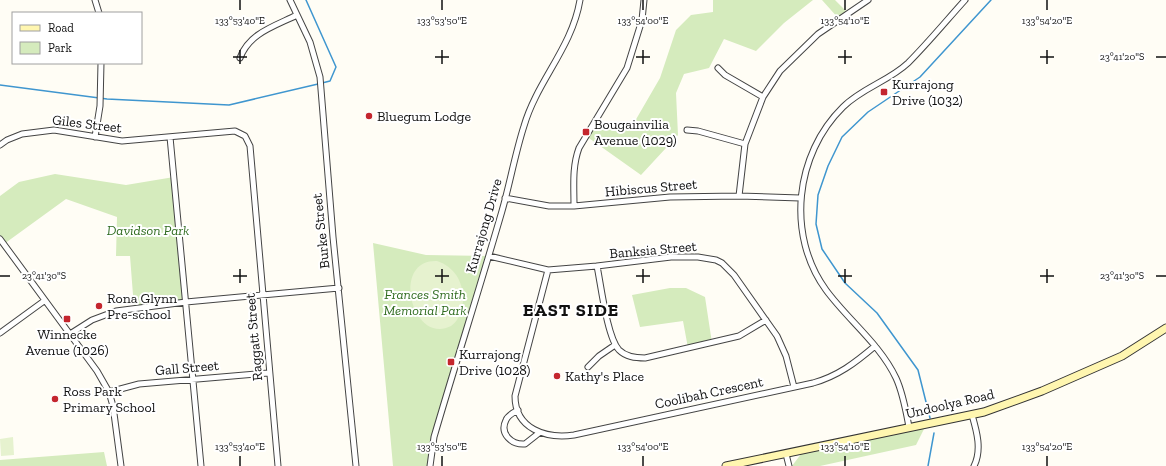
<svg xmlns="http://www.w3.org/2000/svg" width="1166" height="466" viewBox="0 0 1166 466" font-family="'Zilla Slab',serif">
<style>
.green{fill:#d5ebbd}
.pitch{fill:#e6f2cf}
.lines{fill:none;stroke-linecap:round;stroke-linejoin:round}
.stream{stroke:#3f96cf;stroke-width:1.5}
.street-casing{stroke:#444;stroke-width:7}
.secondary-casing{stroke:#333;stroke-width:9}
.street{stroke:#fff;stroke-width:5}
.secondary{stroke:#fff6b0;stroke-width:7}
.ticks{fill:none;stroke:#111;stroke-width:1.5}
.poi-dot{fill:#c4262e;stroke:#fff;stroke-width:1.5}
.labels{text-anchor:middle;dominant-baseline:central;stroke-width:4;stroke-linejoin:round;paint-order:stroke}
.poi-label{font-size:14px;fill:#111;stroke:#fff;text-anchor:start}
.street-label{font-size:14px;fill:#111;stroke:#fff}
.park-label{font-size:14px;font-style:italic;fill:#2f6b1f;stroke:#fff}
.district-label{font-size:18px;font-weight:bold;letter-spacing:1px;fill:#111;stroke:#fff}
.ticks-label{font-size:10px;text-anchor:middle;fill:#111;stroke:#fff;stroke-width:4;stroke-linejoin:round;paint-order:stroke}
</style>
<rect width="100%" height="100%" fill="#fffdf5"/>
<path class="green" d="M713 0H813L784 23 756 51 724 39 709 68 684 74 676 93 678 135 641 175 586 136 597 118 615 131 631 128 660 78 676 30 691 15 713 12Z
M822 0H835L848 13 839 19Z
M55 174 126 185 174 177 186 302 134 308 130 256H116L117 217 66 199 4 244 0 239V196L19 182Z
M373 243 426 255 489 256 434 437 430 466H393Z
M670 288H686L705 297 712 343 688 348 683 321 640 327 632 295Z
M927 423 916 445 820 466H792L804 450Z
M104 452 107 466H0V460Z"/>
<path class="pitch" d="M437 261C458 268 466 288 462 308 460 315 457 322 451 326 412 346 390 259 437 261Z
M13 437 14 455 1 456 0 439Z"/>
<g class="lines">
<path class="stream" d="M306 0 336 67 330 81 322 83
M0 85 107 99 229 105 318 84
M930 418 918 370 877 313 845 283 822 249 816 224 818 195 828 166 842 137 868 112 920 77 991 0
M928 466 934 433"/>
<g class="street-casing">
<path id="street" d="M95 0 99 13
M290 0 310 42 320 77 333 237 356 466
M240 58C249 33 275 26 297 15
M718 68 725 75 763 97
M687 130 698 131 745 144
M95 137 100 106 101 63
M170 137 201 466
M0 145 7 140 22 134 54 130 122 141 235 131 245 136 250 146 278 466
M739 196 745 144 763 97 780 71 818 34 868 0
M505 198 549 206H574L670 197 739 196 800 198
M574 206C574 186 572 167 579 148L627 68 642 20 644 0
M0 239 97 371 109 392 113 406 121 466
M489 256 548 270 597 266 671 257H698L716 260 722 263 734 275 777 336 786 356 794 387
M597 266C601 285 607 337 619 350 626 357 635 358 645 358L739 336 766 320
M548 270 515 396C515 429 546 439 574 435L813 383C838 376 855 363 875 346
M0 333 44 301
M70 334 92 320 116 311 186 302 339 288
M588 367 599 356 615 345
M109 392 139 384 268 373
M518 410C513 413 508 415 506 420 499 434 512 445 525 444L539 433
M972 415C977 432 982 450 974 466
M909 427C906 411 903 393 896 378 880 344 848 320 826 290 786 235 795 154 843 107 862 88 889 81 908 63 928 43 946 21 965 0
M786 454 789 466
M430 466 434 437C456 362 480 287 502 211 510 183 515 154 524 126 537 81 572 48 580 0"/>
</g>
<g class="secondary-casing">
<path id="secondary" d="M726 466 984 412 1042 391 1122 356 1166 328"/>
</g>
<use href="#street" class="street"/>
<use href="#secondary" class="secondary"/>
</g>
<path class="ticks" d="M240 0V10M442 0V10M643 0V10M845 0V10M1047 0V10M240 50V64M442 50V64M643 50V64M845 50V64M1047 50V64M233 57H247M435 57H449M636 57H650M838 57H852M1040 57H1054M1156 57H1166M240 269V283M442 269V283M643 269V283M845 269V283M1047 269V283M0 276H10M233 276H247M435 276H449M636 276H650M838 276H852M1040 276H1054M1156 276H1166M240 456V466M442 456V466M643 456V466M845 456V466M1047 456V466"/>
<g class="poi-dot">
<rect x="880" y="88" width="8" height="8" rx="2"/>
<circle cx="369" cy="116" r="4"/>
<rect x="582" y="128" width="8" height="8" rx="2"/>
<circle cx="99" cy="306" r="4"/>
<rect x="63" y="315" width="8" height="8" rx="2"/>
<rect x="447" y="358" width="8" height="8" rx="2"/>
<circle cx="557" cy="376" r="4"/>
<circle cx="55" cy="399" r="4"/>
</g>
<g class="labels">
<g class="poi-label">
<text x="892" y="84">Kurrajong<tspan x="892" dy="16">Drive (1032)</tspan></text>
<text x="377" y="116">Bluegum Lodge</text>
<text x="594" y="124">Bougainvilia<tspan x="594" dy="16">Avenue (1029)</tspan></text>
<text x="107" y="298">Rona Glynn<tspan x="107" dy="16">Pre-school</tspan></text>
<text x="67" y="334" text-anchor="middle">Winnecke<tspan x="67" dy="16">Avenue (1026)</tspan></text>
<text x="459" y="354">Kurrajong<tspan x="459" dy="16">Drive (1028)</tspan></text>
<text x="565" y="376">Kathy's Place</text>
<text x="63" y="391">Ross Park<tspan x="63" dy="16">Primary School</tspan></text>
</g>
<g class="street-label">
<text transform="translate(87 124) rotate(7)">Giles Street</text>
<text transform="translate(651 188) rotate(-5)">Hibiscus Street</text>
<text transform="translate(484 226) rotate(-74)">Kurrajong Drive</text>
<text transform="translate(321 231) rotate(-96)">Burke Street</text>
<text transform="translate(653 250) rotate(-5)">Banksia Street</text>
<text transform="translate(254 337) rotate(-95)">Raggatt Street</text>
<text transform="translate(187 368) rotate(-5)">Gall Street</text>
<text transform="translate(709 393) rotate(-12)">Coolibah Crescent</text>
<text transform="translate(950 404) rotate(-13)">Undoolya Road</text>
</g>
<g class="park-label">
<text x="148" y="230">Davidson Park</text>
<text x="425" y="294">Frances Smith<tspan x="425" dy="16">Memorial Park</tspan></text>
</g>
<g class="district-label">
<text x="571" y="310">EAST SIDE</text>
</g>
</g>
<g class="ticks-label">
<text x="240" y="24">133°53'40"E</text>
<text x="442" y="24">133°53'50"E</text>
<text x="643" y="24">133°54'00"E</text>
<text x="845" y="24">133°54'10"E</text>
<text x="1047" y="24">133°54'20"E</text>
<text x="1122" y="60">23°41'20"S</text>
<text x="44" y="279">23°41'30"S</text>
<text x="1122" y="279">23°41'30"S</text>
<text x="240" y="450">133°53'40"E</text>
<text x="442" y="450">133°53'50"E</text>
<text x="643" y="450">133°54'00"E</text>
<text x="845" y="450">133°54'10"E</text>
<text x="1047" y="450">133°54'20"E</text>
</g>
<rect x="12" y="12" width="130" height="52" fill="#ffffff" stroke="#a0a0a0"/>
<rect x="20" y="25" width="20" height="6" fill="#fff6b0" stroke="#a0a0a0"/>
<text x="48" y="32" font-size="12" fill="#111111">Road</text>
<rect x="20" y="42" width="20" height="12" fill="#d5ebbd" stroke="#a0a0a0"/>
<text x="48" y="52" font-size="12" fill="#111111">Park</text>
</svg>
